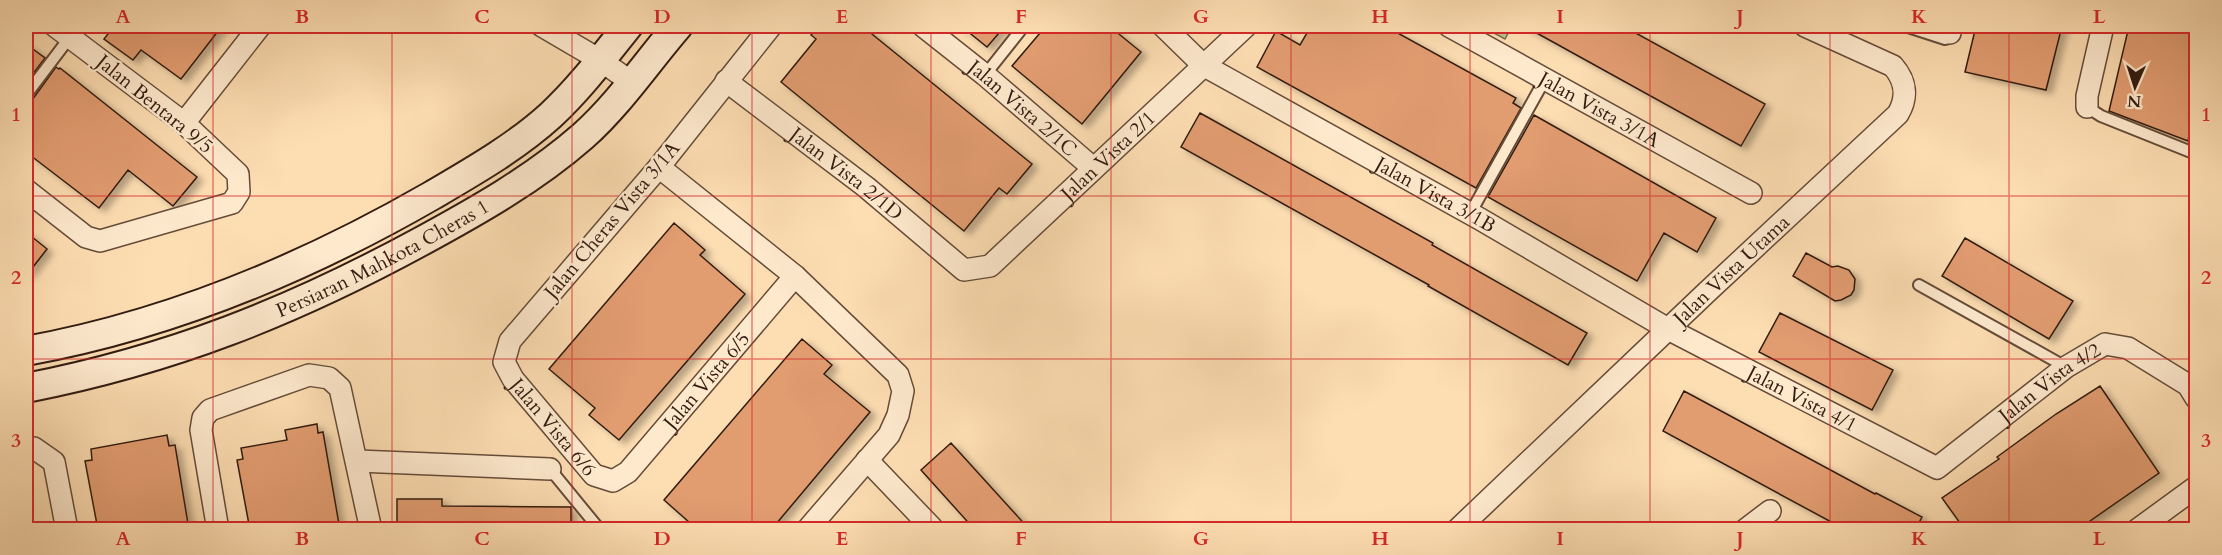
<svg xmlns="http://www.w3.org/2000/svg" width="2222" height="555" viewBox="0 0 2222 555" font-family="Cardo,serif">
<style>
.green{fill:#bcc28f;stroke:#776f50;stroke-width:1.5}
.building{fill:#e19c70;stroke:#321c11;stroke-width:1.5;filter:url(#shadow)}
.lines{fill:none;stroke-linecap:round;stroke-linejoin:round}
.lane-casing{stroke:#654c39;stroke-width:14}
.street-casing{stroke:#654c39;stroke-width:24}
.secondary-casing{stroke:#321c11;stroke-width:32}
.lane{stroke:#fee9cd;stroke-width:10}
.street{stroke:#fee9cd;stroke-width:21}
.secondary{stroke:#fee9cd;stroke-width:28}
.grid{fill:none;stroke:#d62828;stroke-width:1.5;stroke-opacity:0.55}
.labels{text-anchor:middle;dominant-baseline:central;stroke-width:5;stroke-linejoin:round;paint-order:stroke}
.street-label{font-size:20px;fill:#321c11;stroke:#fee9cd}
.neatline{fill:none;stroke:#d62828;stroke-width:2}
.grid-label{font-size:20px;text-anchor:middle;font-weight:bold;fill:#d62828}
</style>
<defs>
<filter id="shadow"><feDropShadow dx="6" dy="4" stdDeviation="3" flood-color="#0004"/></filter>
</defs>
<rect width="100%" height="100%" fill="#fdddb2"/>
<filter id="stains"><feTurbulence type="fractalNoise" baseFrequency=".00333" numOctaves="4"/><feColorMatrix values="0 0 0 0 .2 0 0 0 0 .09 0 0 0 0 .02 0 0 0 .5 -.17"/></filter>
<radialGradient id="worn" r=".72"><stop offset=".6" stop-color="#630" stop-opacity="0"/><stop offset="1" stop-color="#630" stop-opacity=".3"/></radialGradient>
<path class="green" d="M1481 26H1512L1505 39Z"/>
<path class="building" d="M114 26H222L181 79 141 50 133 60 104 39Z
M819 26H862L1032 164 1007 194 999 188 964 231 781 82 816 39 811 35Z
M961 26H1005L987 47Z
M1046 26H1109L1141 52 1082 124 1012 66Z
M1311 26H1385L1516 98 1513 103 1521 108 1476 188 1257 67 1276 31 1300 45Z
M1524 26H1623L1765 104 1741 146Z
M1976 26H2062L2046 90 1965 72Z
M2129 26H2196V106L2188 141 2109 111Z
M26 44 45 58 26 83Z
M56 67 59 69 60 68 197 177 173 206 128 170 99 208 26 152V102L32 100Z
M1200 113 1433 243 1432 245 1587 333 1568 365 1428 286 1429 285 1181 147Z
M1534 115 1716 218 1697 252 1664 233 1637 281 1488 197Z
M674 223 705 250 700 255 745 294 619 440 589 415 595 408 549 369Z
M26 232 47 249 26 276Z
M1965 238 2073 301 2049 339 1942 276Z
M1806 253 1832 267 1838 266 1849 270 1855 279 1854 290 1851 295 1841 300 1835 301 1793 276Z
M1780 313 1893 370 1872 410 1759 352Z
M802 339 832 365 824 374 870 412 771 530H698L664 500Z
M2100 386 2159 473 2077 530H1965L1942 498 1999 459 1997 457 2056 414Z
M1684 391 1875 494 1876 493 1922 517 1915 530H1846L1663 431Z
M317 424 318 433 323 432 340 530H250L237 460 243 459 241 448 287 440 285 430Z
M167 435 169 446 175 445 189 530H98L85 461 92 460 91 449Z
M951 443 990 486 1030 530H975L921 470Z
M397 499H442V506L571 507V530H397Z"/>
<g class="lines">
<g class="lane-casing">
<path id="lane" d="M1905 26 1945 39 1950 33
M985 75 1024 26
M26 95 70 37
M2087 107 2101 116 2196 154
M1470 214 1545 79
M1919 285 2066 367
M550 469 600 530"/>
</g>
<g class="street-casing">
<g id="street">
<path d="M542 26 600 60 631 82"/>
<path id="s1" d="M771 26 659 167 510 341 504 362 513 379 594 475 613 481 628 472 795 276"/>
<path id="s2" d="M923 26 985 75 1093 168"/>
<path id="s3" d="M1163 26 1203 65 1480 219 1668 329 1937 468 2066 367 2105 344 2128 348 2188 385 2196 398"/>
<path id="s4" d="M1449 26 1751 193"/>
<path d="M1950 33 1951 26"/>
<path id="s5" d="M726 81 866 187 964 270 990 266 1246 26"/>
<path d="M2087 107V96L2103 26"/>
<path d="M184 123 260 26"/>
<path d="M659 167 795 276 898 375 903 391 898 415 889 435 807 530"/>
<path d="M26 190 86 237 100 241 232 203 239 192 238 174 184 123 55 26"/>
<path d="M26 450 34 448 54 462 67 530"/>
<path d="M867 460 934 530"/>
<path d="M358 461 550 469"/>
<path d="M218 530 201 430 203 418 210 410 309 375 329 378 340 388 371 530"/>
<path id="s6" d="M1457 530 1707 292 1898 114C1908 97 1906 81 1893 66L1805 26"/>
<path d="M1745 530 1770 511"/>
<path d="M2137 530 2196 487"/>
</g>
</g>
<g class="secondary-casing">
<g id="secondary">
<path d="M26 351C170 325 304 269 431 196 472 172 516 147 551 115 580 88 604 56 628 26"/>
<path id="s7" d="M26 388C170 360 291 312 420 242 477 211 534 179 583 136 619 104 647 62 678 26"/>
</g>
</g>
<use href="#lane" class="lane"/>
<use href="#street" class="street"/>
<use href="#secondary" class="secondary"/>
</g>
<path class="grid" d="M213 26V530M392 26V530M572 26V530M752 26V530M931 26V530M1111 26V530M1291 26V530M1470 26V530M1650 26V530M1830 26V530M2009 26V530M26 196H2196M26 359H2196"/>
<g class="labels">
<g class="street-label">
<text transform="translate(155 104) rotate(39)">Jalan Bentara 9/5</text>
<text stroke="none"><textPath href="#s2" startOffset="129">Jalan Vista 2/1C</textPath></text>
<text stroke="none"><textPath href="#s4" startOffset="172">Jalan Vista 3/1A</textPath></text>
<text stroke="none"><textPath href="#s5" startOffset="492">Jalan Vista 2/1</textPath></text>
<text stroke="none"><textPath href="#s5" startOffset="152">Jalan Vista 2/1D</textPath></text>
<text stroke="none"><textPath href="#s3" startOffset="322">Jalan Vista 3/1B</textPath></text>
<text transform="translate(612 220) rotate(-50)">Jalan Cheras Vista 3/1A</text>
<text stroke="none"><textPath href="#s7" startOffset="381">Persiaran Mahkota Cheras 1</textPath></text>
<text stroke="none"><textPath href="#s6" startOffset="378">Jalan Vista Utama</textPath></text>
<text stroke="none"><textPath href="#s1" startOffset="734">Jalan Vista 6/5</textPath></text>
<text stroke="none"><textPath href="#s3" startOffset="1035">Jalan Vista 4/2</textPath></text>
<text stroke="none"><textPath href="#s3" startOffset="742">Jalan Vista 4/1</textPath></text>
<text stroke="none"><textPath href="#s1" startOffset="513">Jalan Vista 6/6</textPath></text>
</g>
</g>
<rect width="2222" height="555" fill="none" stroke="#fdddb2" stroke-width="66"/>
<g transform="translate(2135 87) rotate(183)" stroke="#fee9cd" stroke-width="4.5" paint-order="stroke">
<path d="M0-4.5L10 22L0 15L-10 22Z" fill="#321c11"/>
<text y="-9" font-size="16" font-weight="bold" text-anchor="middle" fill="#321c11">N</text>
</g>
<rect x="33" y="33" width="2156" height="489" class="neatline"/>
<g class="grid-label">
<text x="123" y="23">A</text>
<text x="302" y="23">B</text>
<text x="482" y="23">C</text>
<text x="662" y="23">D</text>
<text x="842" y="23">E</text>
<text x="1021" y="23">F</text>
<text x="1201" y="23">G</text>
<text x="1380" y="23">H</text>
<text x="1560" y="23">I</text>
<text x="1740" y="23">J</text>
<text x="1919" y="23">K</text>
<text x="2099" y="23">L</text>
<text x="16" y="121">1</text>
<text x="2206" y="121">1</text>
<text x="16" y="284">2</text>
<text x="2206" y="284">2</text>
<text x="16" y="447">3</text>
<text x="2206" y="447">3</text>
<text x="123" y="545">A</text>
<text x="302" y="545">B</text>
<text x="482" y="545">C</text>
<text x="662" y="545">D</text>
<text x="842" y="545">E</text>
<text x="1021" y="545">F</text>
<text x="1201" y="545">G</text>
<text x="1380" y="545">H</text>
<text x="1560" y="545">I</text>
<text x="1740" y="545">J</text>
<text x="1919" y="545">K</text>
<text x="2099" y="545">L</text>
</g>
<rect width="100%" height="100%" filter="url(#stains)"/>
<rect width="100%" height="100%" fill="url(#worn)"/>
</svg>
